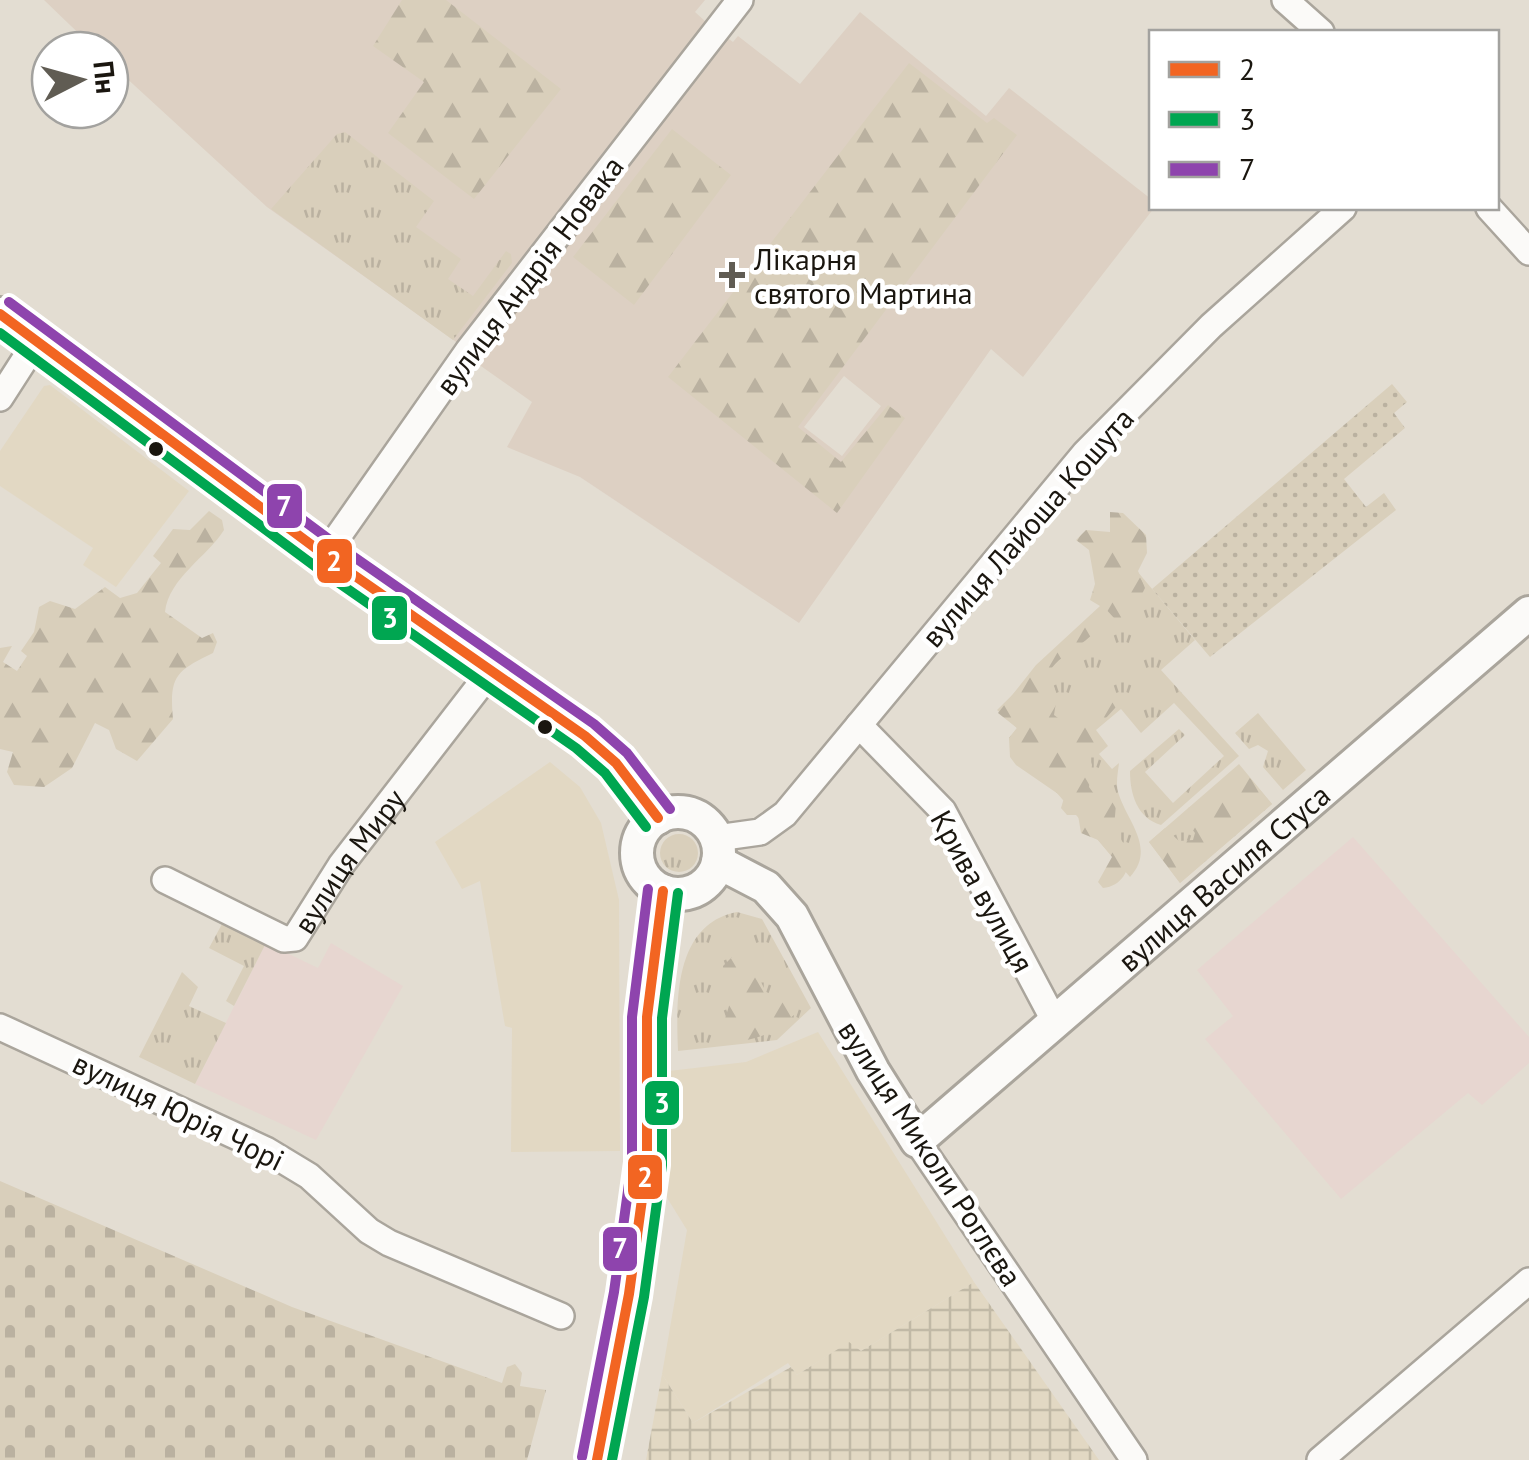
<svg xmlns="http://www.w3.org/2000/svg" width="1529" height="1460" viewBox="0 0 1529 1460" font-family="'PT Sans',sans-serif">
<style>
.built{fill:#e2d8c3}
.industrial{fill:url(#industrial-grid)}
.education{fill:#e7d6d0}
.medical{fill:#ddd0c3;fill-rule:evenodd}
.grass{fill:url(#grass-tufts)}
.forest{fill:url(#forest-firs)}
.cemetery{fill:url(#cemetery-stones)}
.garden{fill:url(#garden-dots)}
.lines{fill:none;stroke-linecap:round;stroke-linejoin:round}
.minor-casing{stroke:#aaa59c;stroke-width:30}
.major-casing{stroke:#aaa59c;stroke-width:38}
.minor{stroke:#fbfaf8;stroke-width:25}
.major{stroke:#fbfaf8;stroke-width:32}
.bus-1-casing{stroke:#fff;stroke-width:18}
.bus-2-casing{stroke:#fff;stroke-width:18}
.bus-3-casing{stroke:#fff;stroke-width:18}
.bus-1{stroke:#f26522;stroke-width:10}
.bus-2{stroke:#00a651;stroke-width:10}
.bus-3{stroke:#8e44ad;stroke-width:10}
.poi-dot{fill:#605c53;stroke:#fff;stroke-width:4}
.bus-dot{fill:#1a160f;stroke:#fff;stroke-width:4}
.labels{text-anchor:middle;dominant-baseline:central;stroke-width:9;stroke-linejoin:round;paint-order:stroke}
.poi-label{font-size:30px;fill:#1a160f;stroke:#fff;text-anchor:start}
.street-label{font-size:30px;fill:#1a160f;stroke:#fff}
.line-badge{stroke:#fff;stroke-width:4}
.badge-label{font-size:28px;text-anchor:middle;font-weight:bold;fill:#fff}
</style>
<defs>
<pattern id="industrial-grid" width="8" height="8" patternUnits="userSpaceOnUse" patternTransform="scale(2.5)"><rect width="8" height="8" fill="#e2d8c3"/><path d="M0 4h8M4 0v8" fill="none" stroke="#c1b9a6"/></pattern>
<pattern id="grass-tufts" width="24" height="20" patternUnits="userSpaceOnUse" patternTransform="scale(2.5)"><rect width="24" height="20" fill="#d9cfbb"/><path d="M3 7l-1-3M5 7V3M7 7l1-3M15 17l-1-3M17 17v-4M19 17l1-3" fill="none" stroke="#bab1a0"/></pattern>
<pattern id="forest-firs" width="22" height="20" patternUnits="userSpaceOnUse" patternTransform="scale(2.5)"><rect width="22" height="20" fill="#d9cfbb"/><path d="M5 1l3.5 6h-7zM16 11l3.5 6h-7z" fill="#bab1a0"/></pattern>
<pattern id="cemetery-stones" width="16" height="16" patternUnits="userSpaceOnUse" patternTransform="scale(2.5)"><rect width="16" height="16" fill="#d9cfbb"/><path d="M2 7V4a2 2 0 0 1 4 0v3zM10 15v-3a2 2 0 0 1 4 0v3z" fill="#bab1a0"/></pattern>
<pattern id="garden-dots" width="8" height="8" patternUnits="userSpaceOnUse" patternTransform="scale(2.5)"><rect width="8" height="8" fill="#d9cfbb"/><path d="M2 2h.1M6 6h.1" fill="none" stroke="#bab1a0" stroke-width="1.8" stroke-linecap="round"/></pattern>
</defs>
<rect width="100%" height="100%" fill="#e3ddd2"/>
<path class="built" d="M50 385 189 491 116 587 83 565 93 548 0 486V451L44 386Z
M550 762 580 787 601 823 619 900 620 1151 511 1152 512 1028 505 1026 480 881 462 889 435 842Z
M818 1032 974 1282 861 1351 848 1343 797 1375 788 1363 693 1423 662 1374 687 1230 666 1196 669 1071 746 1062Z"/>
<path class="industrial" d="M974 1282 1099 1460H646L662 1374 693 1423 791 1367 797 1375 849 1342 861 1351Z"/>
<path class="education" d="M1353 837 1529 1037V1063L1482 1105 1468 1093 1341 1199 1205 1039 1233 1016 1197 970Z
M266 943 318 968 331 943 403 986 316 1140 195 1084Z"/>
<path class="medical" d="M44 0H705L695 12 706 22 733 42 738 36 800 84 860 12 986 116 1009 88 1151 199 1154 208 1023 377 991 349 799 623 580 477 507 447 532 402 478 364 480 359 267 207 110 63V50H96ZM844 376 881 406 842 456 804 427Z"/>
<path class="grass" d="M345 132 434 201 416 227 461 259 448 279 473 296 506 251 511 254 512 263 453 340 271 209 337 134Z
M1137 571 1195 640 1161 670 1239 756 1161 825C1137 818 1130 794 1130 771L1179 729 1185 735 1145 772 1173 803 1224 756 1174 703 1141 733 1121 709 1096 730 1108 746 1099 754 1112 769 1119 763C1118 773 1115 785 1119 795 1128 822 1156 849 1130 877L1009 738 1017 728 997 710Z
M1258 713 1306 770 1283 790 1263 767 1268 751 1258 745 1249 749 1235 733Z
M1239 764 1272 804 1180 883 1149 842Z
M660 853a19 19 0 1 1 38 0a19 19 0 1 1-38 0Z
M737 912 762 919 811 1008 777 1040 678 1051C676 1002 674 924 737 912Z
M222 924 266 943 234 1006 226 1001 244 966 209 948Z
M182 972 198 987 189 1006 226 1023 195 1084 139 1057Z"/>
<path class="forest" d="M402 0H446L561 89 474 199 388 133 424 82 373 46Z
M909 63 987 123 994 118 1017 135 798 427 841 462 888 405 905 418 837 513 668 377Z
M672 129 731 175 634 305 573 257Z
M209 511 222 520 224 530C207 557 169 578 165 612L202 638 213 633 217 642 213 653C176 671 169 676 173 719L137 761 116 749 109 730 95 723 72 768 44 787 14 785 7 772 13 752 0 749V648L12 646 3 662 17 671 27 656 21 651 34 632 39 607 50 601 75 609 105 587 120 598 137 593 161 563 153 556 173 529 190 530Z
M1110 512 1123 513 1146 535 1147 553 1138 571 1145 588 1141 596 1126 601V631L1103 606C1105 641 1063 648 1049 672L1057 696 1054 715 1062 721 1071 720C1078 691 1092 696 1114 701L1116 707 1095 730 1104 741 1088 753 1092 765 1089 787 1097 798 1106 797 1116 804 1114 828 1130 854C1129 871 1122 886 1103 888L1098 882 1112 857 1098 840 1081 833 1078 815H1067L1061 808 1064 798 1016 765 1010 757 1009 738 1017 728 998 713 1036 665 1100 606 1090 600 1095 584 1089 550 1076 540 1086 530 1110 532Z
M1250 778 1272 804 1180 883 1149 842 1165 828 1179 841 1193 840 1195 833 1186 821 1188 808 1206 798 1234 801 1236 795 1232 787 1236 780Z
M735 954 757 974 768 996 781 989 791 990 798 1011C776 1032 762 1039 731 1042L721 1032 729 1006 737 998 736 990 724 985 723 966Z"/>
<path class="cemetery" d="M0 1181 292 1307 502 1383 507 1367 515 1364 522 1373 520 1386 546 1390 527 1460H0Z"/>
<path class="garden" d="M1392 384 1407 402 1394 413 1405 428 1344 479 1366 507 1384 493 1396 510 1210 657 1152 589Z"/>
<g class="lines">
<g class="minor-casing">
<g id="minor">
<path d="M1285 0 1321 32"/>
<path d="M1489 208 1529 252"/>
<path d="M0 398 36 342"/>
<path d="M325 555 468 351 740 0"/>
<path d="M859 725 943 811 1055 1022"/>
<path d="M717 838 760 832 785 814 1085 453 1211 326 1343 208"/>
<path id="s1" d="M165 880 284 939 295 938 341 865 491 671"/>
<path d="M0 1027 266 1150 309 1176 369 1231 389 1243 561 1316"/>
<path d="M917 1141 1134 1460"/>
<path d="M1320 1460 1529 1281"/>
</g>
</g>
<g class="major-casing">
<g id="major">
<path d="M0 314 325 555 585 736 616 763 658 818"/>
<circle cx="678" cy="853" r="41"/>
<path id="s2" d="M718 862 766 887 792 916 873 1071 917 1141 1529 613"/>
<path d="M597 1460 629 1294 647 1163V1017L663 891"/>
</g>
</g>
<use href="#minor" class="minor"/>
<use href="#major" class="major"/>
<g class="bus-1-casing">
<path id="bus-1" d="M0 314 325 555 585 736 616 763 658 818
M597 1460 629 1294 647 1163V1017L663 891"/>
</g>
<g class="bus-2-casing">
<path id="bus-2" d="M0 333 316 567 576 748 605 773 646 827
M612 1460 644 1297 662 1165V1018L678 893"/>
</g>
<g class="bus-3-casing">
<path id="bus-3" d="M9 302 334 543 594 724 627 753 670 809
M582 1457 614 1292 632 1162V1017L648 889"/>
</g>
<use href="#bus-1" class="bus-1"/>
<use href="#bus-2" class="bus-2"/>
<use href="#bus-3" class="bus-3"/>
</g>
<path class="poi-dot" d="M727 260h10v10h10v10h-10v10h-10v-10h-10v-10h10z"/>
<g class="bus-dot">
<circle cx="156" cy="449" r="9"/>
<circle cx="545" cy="727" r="9"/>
</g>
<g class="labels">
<g class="poi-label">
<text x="754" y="258">Лікарня<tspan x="754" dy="34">святого Мартина</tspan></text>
</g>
<g class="street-label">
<text transform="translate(529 275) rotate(-53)">вулиця Андрія Новака</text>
<text transform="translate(1027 527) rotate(-49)">вулиця Лайоша Кошута</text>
<text stroke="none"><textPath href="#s1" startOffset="238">вулиця Миру</textPath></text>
<text stroke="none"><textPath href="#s2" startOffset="755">вулиця Василя Стуса</textPath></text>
<text transform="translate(983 891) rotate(61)">Крива вулиця</text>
<text transform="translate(179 1111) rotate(26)">вулиця Юрія Чорі</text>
<text transform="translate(931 1153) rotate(57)">вулиця Миколи Роглєва</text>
</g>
</g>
<g class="line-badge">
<rect x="265" y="482" width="39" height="48" rx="10" fill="#8e44ad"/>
<rect x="315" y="537" width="39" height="48" rx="10" fill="#f26522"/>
<rect x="370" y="594" width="39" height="48" rx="10" fill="#00a651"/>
<rect x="643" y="1079" width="38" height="48" rx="10" fill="#00a651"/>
<rect x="626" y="1153" width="38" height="48" rx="10" fill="#f26522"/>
<rect x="601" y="1225" width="38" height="48" rx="10" fill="#8e44ad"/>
</g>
<g class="badge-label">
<text x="284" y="516">7</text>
<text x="334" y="571">2</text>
<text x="390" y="628">3</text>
<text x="662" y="1113">3</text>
<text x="645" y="1187">2</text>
<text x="620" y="1258">7</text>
</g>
<rect x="1149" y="30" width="350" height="180" fill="#ffffff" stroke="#a3a29f" stroke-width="2.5"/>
<rect x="1169" y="62" width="50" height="15" fill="#f26522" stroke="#a3a29f" stroke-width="2.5"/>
<text x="1239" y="80" font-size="30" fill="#1a160f">2</text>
<rect x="1169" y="112" width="50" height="15" fill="#00a651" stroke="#a3a29f" stroke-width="2.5"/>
<text x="1239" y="130" font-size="30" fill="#1a160f">3</text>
<rect x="1169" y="162" width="50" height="15" fill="#8e44ad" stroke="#a3a29f" stroke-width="2.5"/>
<text x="1239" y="180" font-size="30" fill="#1a160f">7</text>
<g transform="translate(80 80) rotate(84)"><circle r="48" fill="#ffffff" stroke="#a3a29f" stroke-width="2.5"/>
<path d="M0-8L18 38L0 25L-18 38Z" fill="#605c53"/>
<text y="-15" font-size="28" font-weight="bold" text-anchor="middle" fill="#1a160f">Пн</text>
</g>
</svg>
